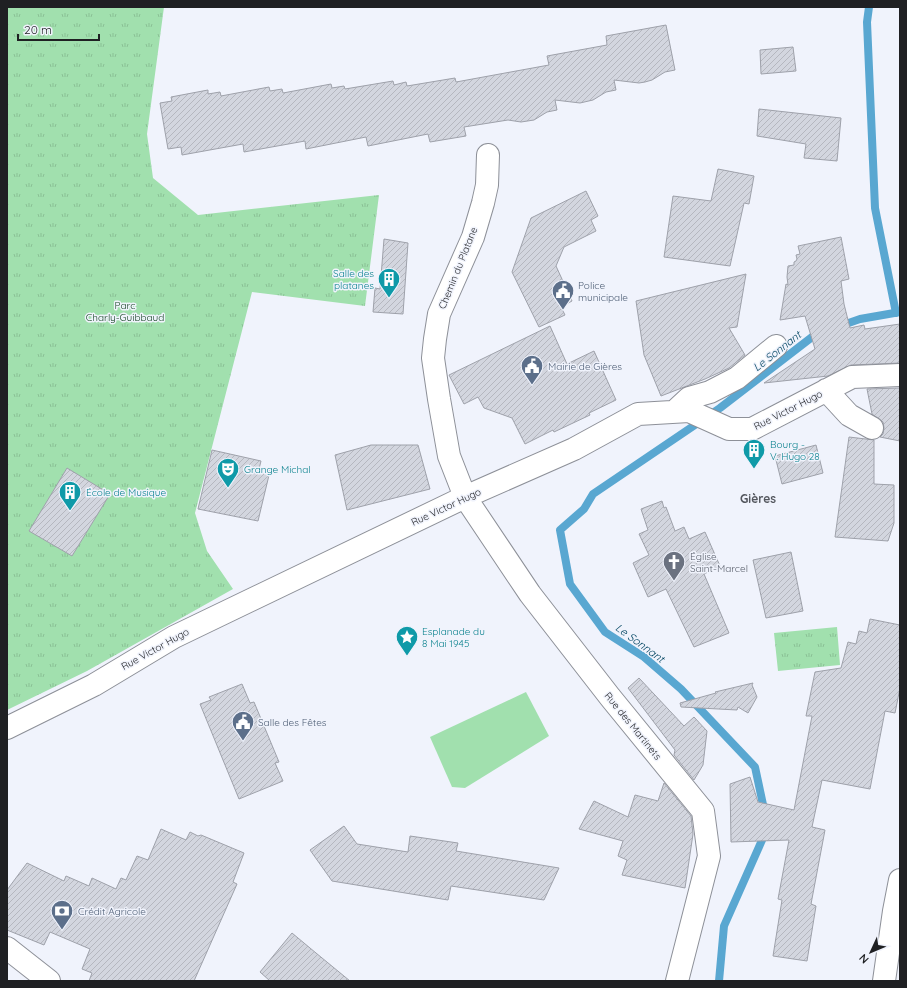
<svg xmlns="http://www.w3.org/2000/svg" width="907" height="988" viewBox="0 0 907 988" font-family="Quicksand,sans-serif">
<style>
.grass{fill:url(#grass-tufts)}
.pitch{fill:#a1e0ae}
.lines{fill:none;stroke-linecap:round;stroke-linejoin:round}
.stream{stroke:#59a7d1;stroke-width:8}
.building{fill:url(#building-hatch);stroke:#9ea1aa}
.minor-casing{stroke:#8d9098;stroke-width:24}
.major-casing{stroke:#8d9098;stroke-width:24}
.minor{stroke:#fff;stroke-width:22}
.major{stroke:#fff;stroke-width:22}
.labels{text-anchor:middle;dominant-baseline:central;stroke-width:3;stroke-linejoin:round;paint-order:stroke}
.street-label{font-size:10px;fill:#1f2023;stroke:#f0f3fc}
.culture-label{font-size:10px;fill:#0d838f;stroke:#f0f3fc;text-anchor:start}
.service-label{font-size:10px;fill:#4e5e75;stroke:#f0f3fc;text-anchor:start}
.park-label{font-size:10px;fill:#164524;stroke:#f0f3fc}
.worship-label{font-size:10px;fill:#5b616d;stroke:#f0f3fc;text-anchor:start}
.water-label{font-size:11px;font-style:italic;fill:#004461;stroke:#f0f3fc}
.quarter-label{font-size:12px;font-weight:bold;fill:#53565d;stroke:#f0f3fc}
</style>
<defs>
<pattern id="grass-tufts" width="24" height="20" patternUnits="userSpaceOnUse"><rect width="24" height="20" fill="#a1e0ae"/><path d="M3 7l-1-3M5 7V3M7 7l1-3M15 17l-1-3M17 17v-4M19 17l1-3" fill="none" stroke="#8ac095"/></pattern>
<pattern id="building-hatch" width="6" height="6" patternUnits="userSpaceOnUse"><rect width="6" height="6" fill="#d3d6df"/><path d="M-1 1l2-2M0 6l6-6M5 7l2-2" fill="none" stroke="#b5b7bf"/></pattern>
</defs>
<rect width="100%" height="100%" fill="#f0f3fc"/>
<path class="grass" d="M7 7H164L147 134 153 178 198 215 379 195 365 306 252 292 195 513 207 551 233 589 87 671 7 710Z
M837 627 840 665 778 671 774 633Z"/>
<path class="pitch" d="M526 692 549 736 465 788 452 787 430 737Z"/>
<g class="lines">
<path class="stream" d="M869 7 867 22 875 208 896 313
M840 326 860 319 900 312
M765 814 755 767 681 689 644 657 605 632 570 584 560 530 584 509 593 494 720 408 816 334 821 332
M719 981 724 926 766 831"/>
</g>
<path class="building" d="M666 25 675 70 665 72 652 80 645 82 639 83 614 80 616 90 606 92 593 100 580 103 555 100 557 110 547 112 534 120 521 122 508 120 464 127 466 136 430 142 428 134 368 146 366 137 306 149 305 141 244 152 243 144 182 155 181 147 168 149 160 103 172 101 171 97 208 90V94L220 92 221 96 269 87 270 91 282 89 283 93 331 84 332 88 344 86 345 89 393 81 394 85 406 82 407 86 455 78 456 82 549 65 547 56 607 45 606 36Z
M793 47 796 71 761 74 760 50Z
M759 109 841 118 837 161 804 158 806 144 757 136Z
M718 169 754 176 749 204 744 203 730 266 664 257 673 196 711 201Z
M586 191 598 216 591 220 596 231 564 247 556 266 572 301 561 307 565 315 539 327 512 272 531 218Z
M841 237 849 279 841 281 844 304 850 328 864 325 865 329 900 324V363L851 365 828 376 764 383 815 349 805 316 780 320 786 284 788 285 787 277 788 266 794 265V262L796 261 797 259 796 255 800 254 798 246Z
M384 239 408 243 403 314 373 312 375 288 380 289Z
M746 274 737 327 729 328 745 355 729 368 705 379 661 396 644 355 636 301Z
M550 326 567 364 594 351 616 400 589 413 590 415 554 432 553 430 525 444 512 418 484 408 478 397 464 404 449 375Z
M900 388V441L880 437 883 434 884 428 883 422 872 414 867 389Z
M849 437 874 440V484L894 485V523L888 541 835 537Z
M371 445H418L430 489 347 510 335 455Z
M816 445 823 473 782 484 775 456Z
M212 450 261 461 259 469 270 471 258 521 198 509Z
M67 468 110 494 72 556 29 531Z
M662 501 664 508 666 507 675 531 684 527 689 539 705 532 720 566 704 574 729 633 694 647 666 589 648 597 633 563 649 555 639 534 648 530 641 509Z
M791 552 803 611 766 618 753 560Z
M870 619 900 625V688L895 713 885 711 870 789 822 780 812 827 825 830 811 904 816 906 807 961 773 956 782 900 778 899 789 840 731 842 730 784 750 777 758 802 794 810 812 716H806L815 672 841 668 848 642 856 644 859 631 867 633Z
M639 678 684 726 694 717 707 731 703 765 694 780 674 755 675 750 628 688Z
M753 683 752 685 757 697 748 713 738 707 737 710 681 707 680 703 716 693 715 692Z
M242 684 250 703 254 702 279 762 275 763 283 781 239 799 200 704 211 700 209 697Z
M664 783 691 816 693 834 685 888 622 875 627 860 618 856 623 841 579 829 594 801 628 817 635 795 658 801Z
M344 826 357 844 408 852 410 836 458 843 456 851 559 868 544 900 451 886 448 900 332 881 310 850Z
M161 829 186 840 190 832 198 836 201 835 244 853 233 882 237 884 194 981H89L92 973 82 969 90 949 50 932 44 945 7 930V890L27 863 64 881 66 876 89 886 92 878 116 889 121 878 126 880 137 856 148 860Z
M292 933 316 953 350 981H270L260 972Z"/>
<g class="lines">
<g class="minor-casing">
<path id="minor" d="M488 155 487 185 483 203 473 237 439 314 435 339 433 358 439 399 449 456 465 497 530 594 610 697 703 811 709 856 677 981
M826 390 849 415 872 428
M675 411 689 398 710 392 737 378 776 346
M7 728 94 685 174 637 465 497 574 449 638 414 689 411 729 429H752L852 377 900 375
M884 981 894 911 900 880"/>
</g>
<g class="major-casing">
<path id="major" d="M7 948 49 981"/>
</g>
<use href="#minor" class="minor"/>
<use href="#major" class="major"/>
</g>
<defs>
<g id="building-pin" transform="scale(1.15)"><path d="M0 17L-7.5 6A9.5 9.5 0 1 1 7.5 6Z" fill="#0f9aa8" stroke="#f0f3fc"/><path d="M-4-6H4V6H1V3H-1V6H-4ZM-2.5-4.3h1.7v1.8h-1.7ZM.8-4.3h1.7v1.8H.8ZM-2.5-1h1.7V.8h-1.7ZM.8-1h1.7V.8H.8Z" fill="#fff"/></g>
<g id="civic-pin" transform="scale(1.15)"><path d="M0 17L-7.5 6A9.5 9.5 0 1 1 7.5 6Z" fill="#5c6f8a" stroke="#f0f3fc"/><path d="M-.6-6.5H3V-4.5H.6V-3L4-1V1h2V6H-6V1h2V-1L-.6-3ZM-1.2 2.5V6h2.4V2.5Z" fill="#fff"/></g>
<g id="theatre-pin" transform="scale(1.15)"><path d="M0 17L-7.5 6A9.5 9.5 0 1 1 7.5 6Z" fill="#0f9aa8" stroke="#f0f3fc"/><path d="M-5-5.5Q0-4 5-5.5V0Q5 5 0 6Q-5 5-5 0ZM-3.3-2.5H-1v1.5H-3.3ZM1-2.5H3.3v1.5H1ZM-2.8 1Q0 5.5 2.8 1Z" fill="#fff"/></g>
<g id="church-pin" transform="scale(1.15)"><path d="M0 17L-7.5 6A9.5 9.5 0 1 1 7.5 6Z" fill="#6b7280" stroke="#f0f3fc"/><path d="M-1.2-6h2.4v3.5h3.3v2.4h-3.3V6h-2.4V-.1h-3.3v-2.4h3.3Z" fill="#fff"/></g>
<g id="sight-pin" transform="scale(1.15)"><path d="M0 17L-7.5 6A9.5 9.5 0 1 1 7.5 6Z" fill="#0f9aa8" stroke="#f0f3fc"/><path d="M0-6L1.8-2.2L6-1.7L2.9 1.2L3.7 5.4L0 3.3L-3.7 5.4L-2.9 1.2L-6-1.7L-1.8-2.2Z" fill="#fff"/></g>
<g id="bank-pin" transform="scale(1.15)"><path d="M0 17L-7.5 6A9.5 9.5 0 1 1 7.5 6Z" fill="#5c6f8a" stroke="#f0f3fc"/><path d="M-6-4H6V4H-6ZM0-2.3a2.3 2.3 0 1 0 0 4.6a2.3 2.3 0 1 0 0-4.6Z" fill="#fff"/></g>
</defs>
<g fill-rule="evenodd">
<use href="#building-pin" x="389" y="279"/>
<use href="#civic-pin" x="563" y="291"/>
<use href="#civic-pin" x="532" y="366"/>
<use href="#building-pin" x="754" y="450"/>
<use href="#theatre-pin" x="228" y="469"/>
<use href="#building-pin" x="70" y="492"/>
<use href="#church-pin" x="674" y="562"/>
<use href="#sight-pin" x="407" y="637"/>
<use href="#civic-pin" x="243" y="722"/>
<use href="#bank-pin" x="62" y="911"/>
</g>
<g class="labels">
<g class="street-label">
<text transform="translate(458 268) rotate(-68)">Chemin du Platane</text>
<text transform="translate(788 410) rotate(-27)">Rue Victor Hugo</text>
<text transform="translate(446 507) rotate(-25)">Rue Victor Hugo</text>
<text transform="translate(155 649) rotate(-29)">Rue Victor Hugo</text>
<text transform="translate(633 726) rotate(51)">Rue des Martinets</text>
</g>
<g class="culture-label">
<text x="374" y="273" text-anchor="end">Salle des<tspan x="374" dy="12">platanes</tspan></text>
<text x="770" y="444">Bourg -<tspan x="770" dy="12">V. Hugo 28</tspan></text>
<text x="244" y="469">Grange Michal</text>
<text x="86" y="492">École de Musique</text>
<text x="422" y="631">Esplanade du<tspan x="422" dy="12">8 Mai 1945</tspan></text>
</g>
<g class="service-label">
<text x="578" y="285">Police<tspan x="578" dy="12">municipale</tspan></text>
<text x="548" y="366">Mairie de Gières</text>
<text x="258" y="722">Salle des Fêtes</text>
<text x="78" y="911">Crédit Agricole</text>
</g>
<g class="park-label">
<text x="125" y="305">Parc<tspan x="125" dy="12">Charly-Guibbaud</tspan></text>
</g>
<g class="worship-label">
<text x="690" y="556">Église<tspan x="690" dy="12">Saint-Marcel</tspan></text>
</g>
<g class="water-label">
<text transform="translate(777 351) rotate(-38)">Le Sonnant</text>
<text transform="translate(640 643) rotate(36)">Le Sonnant</text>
</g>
<g class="quarter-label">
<text x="758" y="498">Gières</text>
</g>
</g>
<rect width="907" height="988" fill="none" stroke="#1f2023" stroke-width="16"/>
<g transform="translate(871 952) rotate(226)" stroke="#f0f3fc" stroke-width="3" paint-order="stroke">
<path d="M0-3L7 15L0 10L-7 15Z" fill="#1f2023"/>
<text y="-6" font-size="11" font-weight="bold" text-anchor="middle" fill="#1f2023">N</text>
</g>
<path d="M18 34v6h81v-6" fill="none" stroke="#1f2023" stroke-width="2"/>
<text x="24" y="34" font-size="12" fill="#1f2023" stroke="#f0f3fc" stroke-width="3" paint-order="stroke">20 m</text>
</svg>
